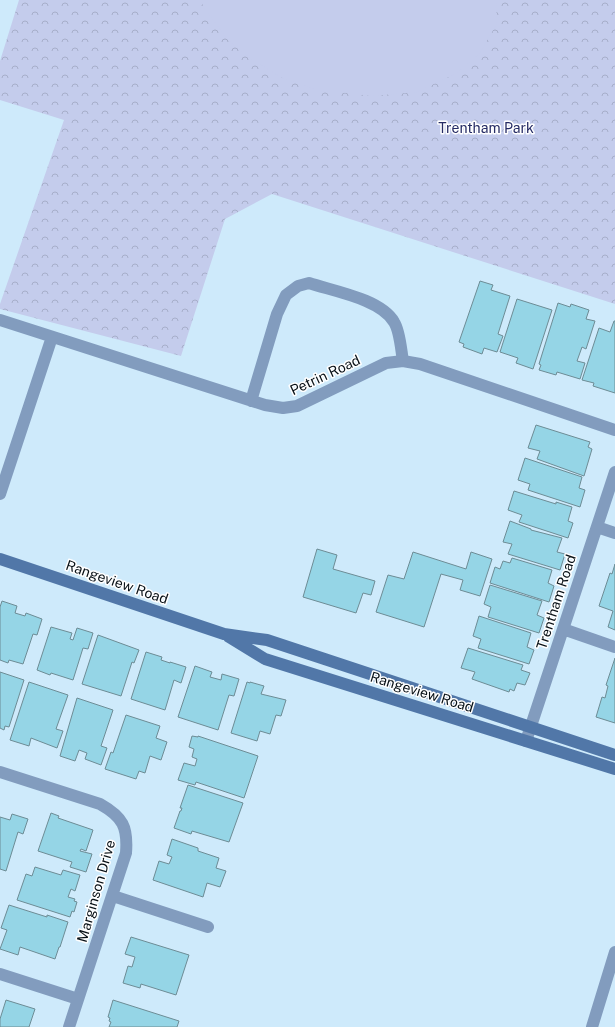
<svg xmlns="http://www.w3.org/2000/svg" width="615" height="1027" viewBox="0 0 615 1027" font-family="'Public Sans',sans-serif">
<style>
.park{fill:url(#park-crowns)}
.garden{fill:#c4ccec}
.building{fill:#95d5e6;stroke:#6d8c95}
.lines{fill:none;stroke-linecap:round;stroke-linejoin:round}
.street{stroke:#829cbe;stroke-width:12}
.secondary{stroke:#5177a8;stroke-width:12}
.labels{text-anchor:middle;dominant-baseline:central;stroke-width:3;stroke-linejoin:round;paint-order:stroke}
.park-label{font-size:14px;fill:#262c65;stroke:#fff}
.street-label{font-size:14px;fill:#081117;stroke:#fff}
</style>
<defs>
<pattern id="park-crowns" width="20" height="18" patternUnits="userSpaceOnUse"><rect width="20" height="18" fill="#c4ccec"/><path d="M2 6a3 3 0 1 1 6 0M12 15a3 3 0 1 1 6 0" fill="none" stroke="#a7aeca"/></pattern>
</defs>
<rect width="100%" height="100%" fill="#ceeafb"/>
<path class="park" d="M19 0H615V304L272 194 225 219 181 356 0 309V304L64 120 0 100V61Z"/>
<path class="garden" d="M200 0H497L496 25 480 53 457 73 417 92 371 96 315 89 284 79 251 59 228 40 205 9Z"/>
<path class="building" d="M480 281 493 285 491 290 510 296 498 334 503 336 497 352 484 348 482 354 463 347 464 344 459 342Z
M517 299 552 310 533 369 516 363 518 358 500 352Z
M558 303 570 307 571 304 589 310 586 319 595 321 586 349 582 347 577 361 585 363 580 379 557 372 556 375 539 370 541 365 539 364Z
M614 321H615V393L593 386 594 383 582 380 599 328 610 332Z
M536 425 590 442 588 447 592 449 584 476 537 459 540 451 528 448Z
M525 458 582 477 579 488 585 490 580 507 528 490 530 484 518 480Z
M514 491 556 504V502L572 507 568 521 573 523 568 538 519 522 522 515 508 510Z
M510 521 531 529V530L562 538 557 552 565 554 560 570 508 554 512 544 503 542Z
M317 549 337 555 333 569 375 581 371 595 363 593 356 613 303 597Z
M413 552 466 569 471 552 492 559 480 596 460 590 463 580 441 574 424 627 376 612 388 575 404 579Z
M512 558 552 570 548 583 554 586 549 602 490 583 495 567 500 569 503 561 510 563Z
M615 564V630L608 627 613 611 599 606 610 573 612 574Z
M490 585 542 601 537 615 544 618 539 633 488 617 491 607 484 604Z
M2 601 17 606 15 613 25 616 26 613 42 619 37 635 33 634 23 664 9 660 8 663 0 660V607Z
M479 616 531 633 527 647 534 650 529 664 478 648 481 639 473 636Z
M51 627 72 633 70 639 73 640 77 628 93 633 88 649 83 648 73 680 51 673 50 675 37 670Z
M98 635 139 650 134 663 132 662 121 696 82 684Z
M468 648 523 665 521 670 530 673 525 685 517 683 514 691 510 689 509 692 472 679 475 672 461 668Z
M146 652 162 657 161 660 170 663V662L186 667 181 683 174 680 165 710 131 699Z
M615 658V723L596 717 602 697 605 698 608 686 606 685Z
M195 666 212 672 210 677 221 680 222 674 239 679 234 696 229 695 218 730 178 717Z
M0 672 24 680 9 727 5 726 4 730 0 728Z
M29 682 68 695 56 729 63 731 57 748 31 738 29 746 10 740Z
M247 682 250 683V682L264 686 261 694 286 700 281 716 276 715 270 734 260 731 257 741 231 733Z
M77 698 113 710 101 746 107 748 101 765 85 759 87 753 79 750 75 761 60 756Z
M126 715 160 726 156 738 167 742 161 760 150 756 145 773 139 771 136 779 105 769 111 752 113 753Z
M192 736 198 737V736L258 756 244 798 196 782 195 785 178 780 184 763 195 766 197 759 192 757 194 749 189 747Z
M188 785 243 803 229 842 192 831 191 834 174 828 180 811H181L182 808H180Z
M51 813 59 816 58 818 93 830 86 851 81 849 80 851 92 854 86 872 70 867 72 862 38 851Z
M12 814 28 819 23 834 18 832 6 871 0 869V817L10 820Z
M172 839 198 848V851L219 858 216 868 226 871 220 887 207 883 203 897 153 880 159 861 169 864 172 857 167 855Z
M35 867 61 875 63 870 80 875 75 891 71 889 68 897 75 899 74 901 77 902 74 912 72 911 70 917 17 900 26 874 32 876Z
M9 905 47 917V915L68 922 60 947H59L55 959 20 947 18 955 0 949 7 930 1 928Z
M131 937 189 955 176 995 141 984 140 988 123 983 128 966 132 967 135 957 125 954Z
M6 1000 35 1009 29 1027H0V1019Z
M113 1000 179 1021 177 1027H109L111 1022 109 1021 110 1018 108 1017Z"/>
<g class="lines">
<path class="street" d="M0 320 265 405 283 408 297 406 386 363 403 361 420 364 615 430
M251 401 277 314 286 295 298 286 309 283C333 291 381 299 394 322 400 331 401 350 403 361
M0 494 52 337
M597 527 615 533
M563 629 615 647
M526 741 615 472
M0 772 100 804C123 817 128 827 126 853L69 1027
M113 896 208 927
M0 974 78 999
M592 1027 615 952"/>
<path class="secondary" d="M0 559 224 634 267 640 615 755
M229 637 265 659 615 769"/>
</g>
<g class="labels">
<g class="park-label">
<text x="486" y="128">Trentham Park</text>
</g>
<g class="street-label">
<text transform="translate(325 375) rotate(-25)">Petrin Road</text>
<text transform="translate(117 582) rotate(19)">Rangeview Road</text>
<text transform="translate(556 602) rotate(-72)">Trentham Road</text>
<text transform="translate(422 692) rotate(17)">Rangeview Road</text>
<text transform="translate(96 891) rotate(-74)">Marginson Drive</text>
</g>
</g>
</svg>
